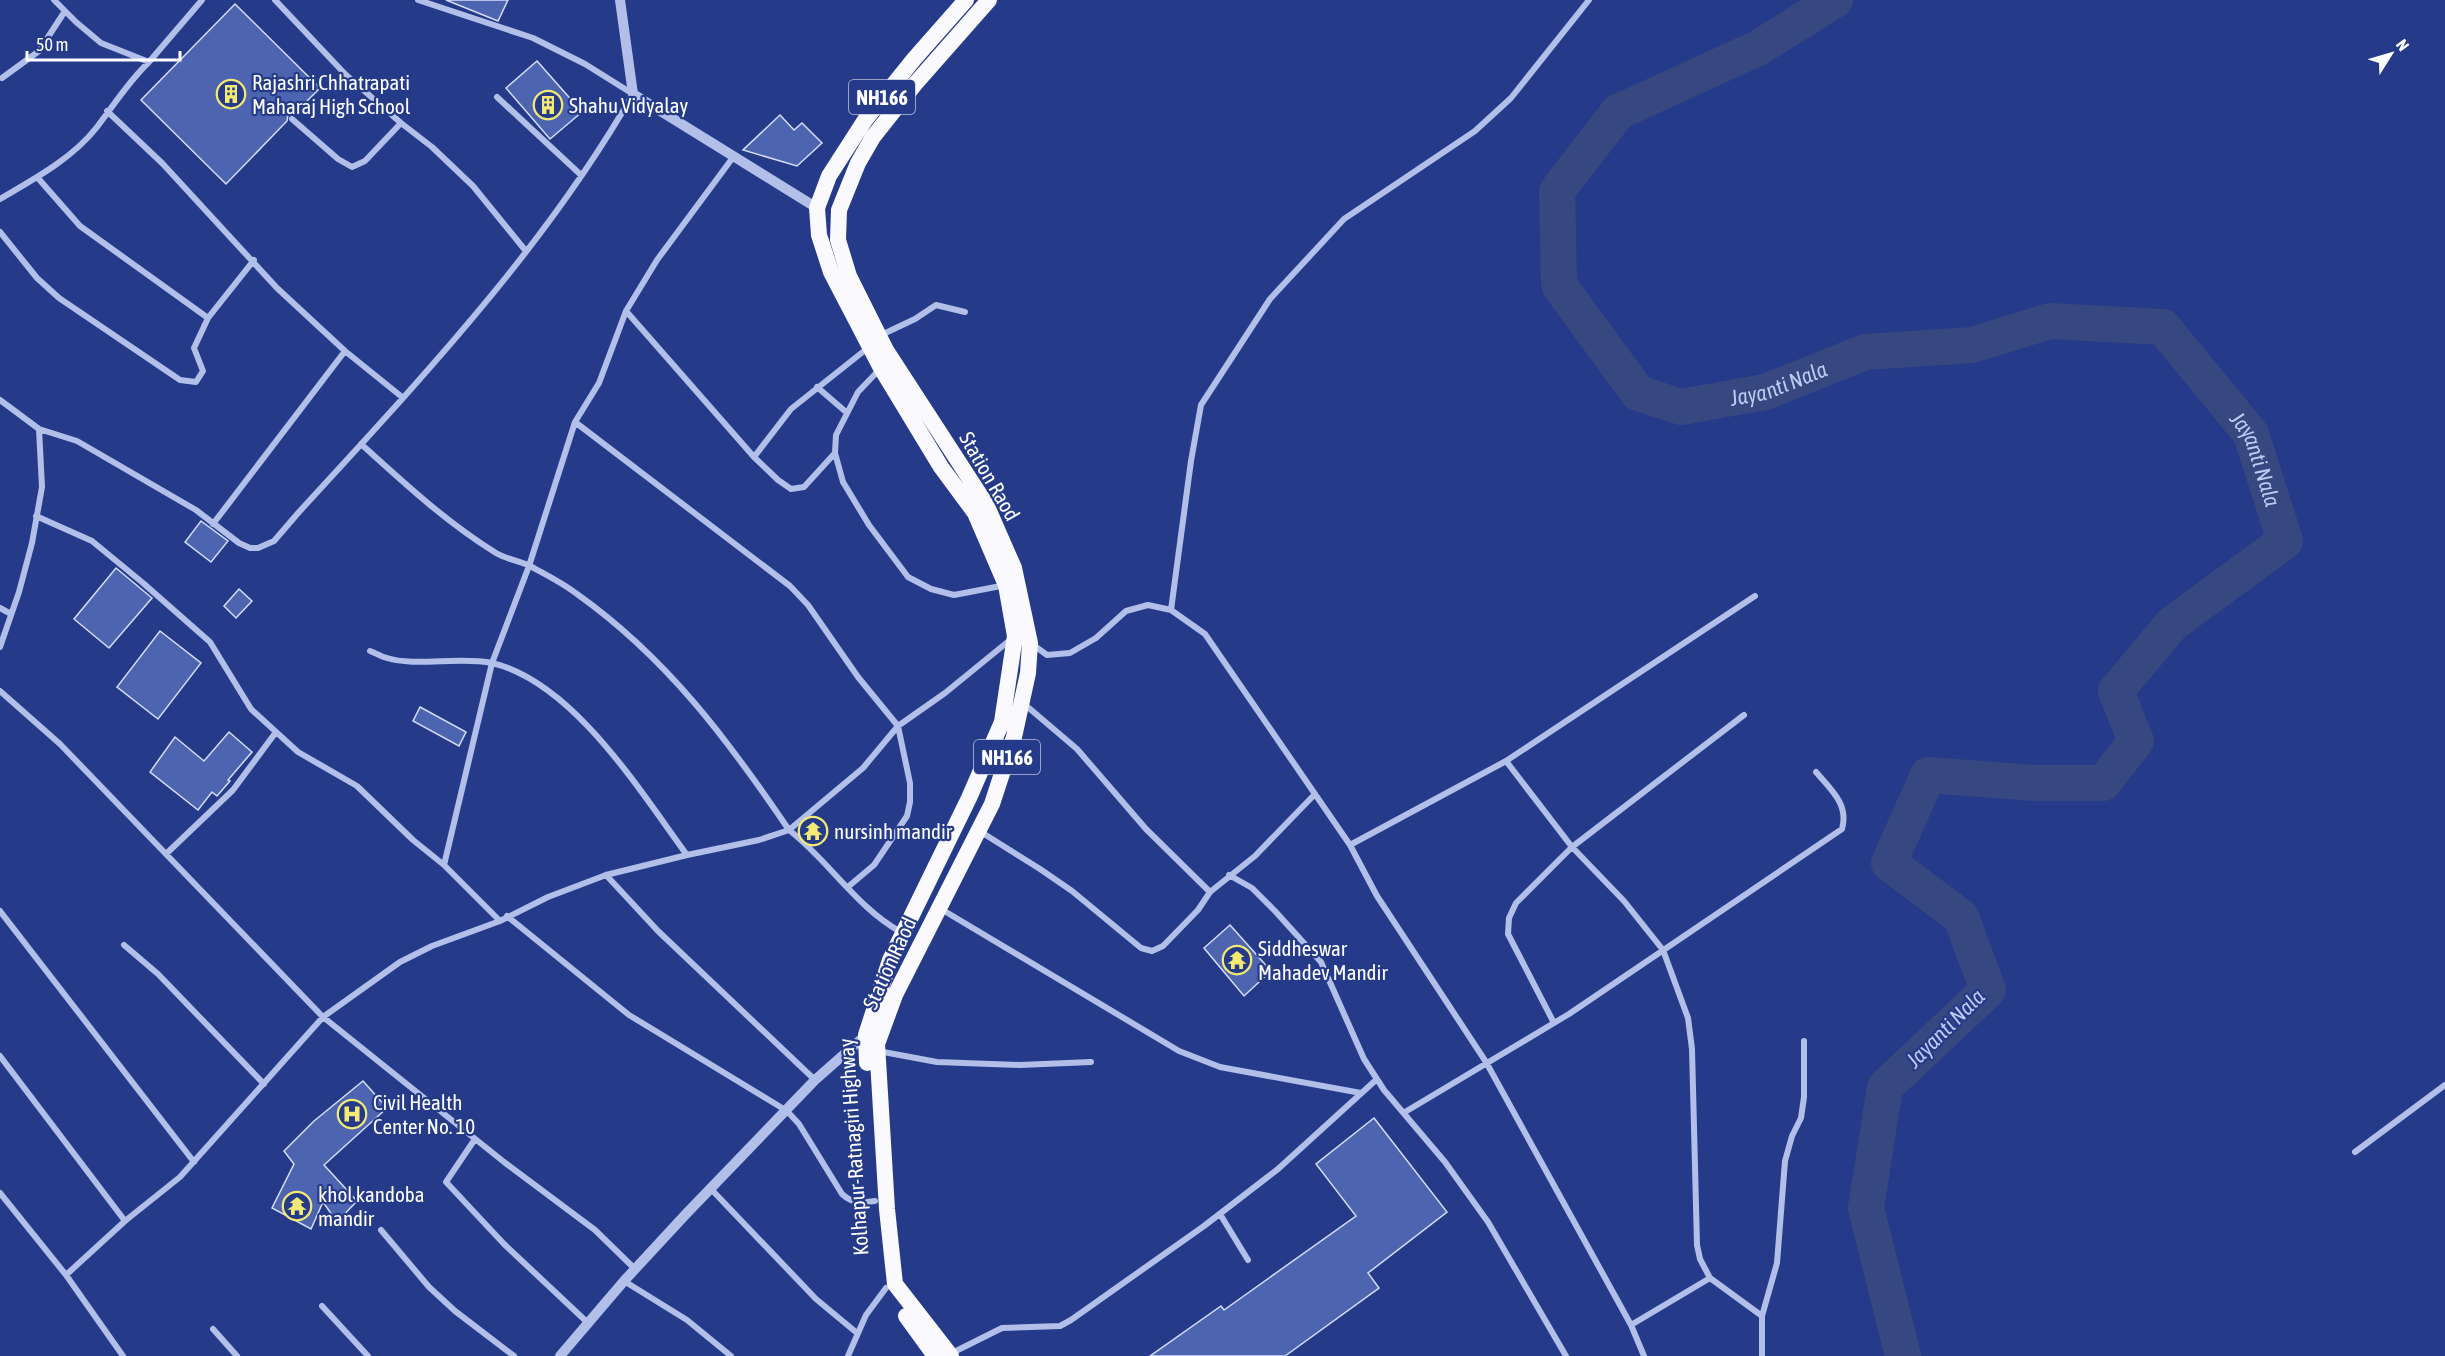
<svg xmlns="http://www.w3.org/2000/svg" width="2445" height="1356" viewBox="0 0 2445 1356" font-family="'Asap Condensed',sans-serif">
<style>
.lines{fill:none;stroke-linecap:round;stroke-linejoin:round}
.river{stroke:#374881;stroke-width:36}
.building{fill:#4d64b1;stroke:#d5ddf7;stroke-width:1.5}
.minor{stroke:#b1bfe9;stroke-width:6}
.tertiary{stroke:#b1bfe9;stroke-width:10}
.trunk{stroke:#fafafe;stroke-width:16}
.labels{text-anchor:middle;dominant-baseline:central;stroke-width:4.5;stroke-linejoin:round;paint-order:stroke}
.shield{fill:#253b89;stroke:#bec4dc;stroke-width:1.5}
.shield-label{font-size:20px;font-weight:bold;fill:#fff}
.poi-label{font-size:21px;fill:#fff;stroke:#253b89;text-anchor:start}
.street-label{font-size:21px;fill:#fff;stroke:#253b89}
.water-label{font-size:22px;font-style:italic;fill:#bdcaf1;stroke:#253b89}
</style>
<rect width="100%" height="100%" fill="#253b89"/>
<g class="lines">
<path class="river" id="s1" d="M1835 0 1758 48 1618 112 1557 191 1559 285 1638 393 1681 407 1765 392 1865 352 1972 345 2050 321 2163 327 2251 434 2285 541 2172 624 2116 691 2136 741 2103 783H2034L1928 775 1889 863 1961 917 1988 990 1885 1087 1866 1208 1903 1356"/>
</g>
<path class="building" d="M446 0H508L498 21Z
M235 4 320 88 294 114 288 115 287 121 226 184 141 100Z
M537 61 582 112 550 139 506 88Z
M780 115 794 130 802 123 822 143 797 166 743 150Z
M201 521 228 541 211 562 185 542Z
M116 568 152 598 109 648 74 619Z
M239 589 252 601 236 618 224 606Z
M160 631 201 663 158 719 117 687Z
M420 707 466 732 459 746 413 721Z
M229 732 252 752 228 780 230 781 217 796 212 792 198 810 150 772 175 737 204 761Z
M1230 925 1271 971 1244 996 1204 948Z
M363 1081 387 1108 324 1165 357 1201 337 1222 323 1202 311 1229 272 1208 294 1164 284 1151 314 1121Z
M1374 1118 1447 1212 1368 1273 1379 1288 1285 1356H1150L1221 1306 1224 1310 1356 1216 1316 1164Z"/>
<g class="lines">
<path class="minor" d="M54 0 76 22 101 43 149 62 202 0
M275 0 345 74 401 123 365 161 352 167 338 159 292 119
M2 78 39 51 65 11
M497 97 581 175
M107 111 162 163 277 288 345 351 402 397
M401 123 432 147 473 186 525 250
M37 177 80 226 208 318
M0 199C34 179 72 159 97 127 114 105 128 82 149 62
M0 232 37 278 59 298 180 380 196 382 203 371 194 348 208 318 254 260
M626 311 754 457 791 409 869 347
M879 336 915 319 936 305 965 312
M879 370 858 392 836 435 835 453 843 482 869 525 908 577 931 589 954 595 1006 585
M817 387 846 412
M0 400 39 429 42 487 32 543 19 592 0 647
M575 422 790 586 808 605 858 677 898 726 910 783V802L907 816 874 865 849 886
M39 429 77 441 196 510 239 543 250 548H258L274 541 299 512C419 381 544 249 633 94L585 64 533 38 418 0
M361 444C404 483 446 522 496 553 506 559 519 561 530 566 545 574 563 583 577 594 667 658 728 740 789 830L863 768 898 726 945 693 1010 640
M754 457 778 480 791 489 804 487 835 453
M36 516 92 541 143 583 210 642 251 709 298 752 357 786 413 840 444 865
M213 524 345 351
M0 608 11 614
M1171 610 1191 461 1201 405 1270 299 1344 219 1475 131 1511 98 1589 0
M1032 644 1047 655 1070 653 1096 638 1126 611 1148 605 1171 610 1205 634 1350 845 1377 896 1486 1062 1631 1325 1644 1356
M370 651C376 653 381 657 387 658 415 667 460 656 492 663 573 682 640 791 687 855
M0 691 60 744 323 1017 504 1162 595 1230 635 1269
M1023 703 1077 749 1146 829 1210 892
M1506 761 1572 847 1624 901 1663 950 1688 1018 1692 1049 1697 1245 1700 1259 1710 1278 1631 1325
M981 832 1040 869 1072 891 1141 948 1152 951 1163 946 1198 910 1210 892 1255 856 1315 794
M1350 845 1506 761 1755 596
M166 854 233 790 276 732
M606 875 658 931 815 1080
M1229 875 1252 888 1275 911 1321 962 1364 1059 1384 1090 1445 1162 1488 1222 1566 1356
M941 909 1179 1051 1220 1067 1361 1093
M0 911 194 1162
M507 916 629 1015 787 1111 799 1124 842 1194C853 1204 861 1203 875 1201
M500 921 444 865 492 663 529 566 575 422 599 383 626 311 657 260 734 156
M124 945 158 974 264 1084
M1554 1023 1508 934 1509 918 1516 903 1572 847 1744 715
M878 1051 937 1062 1020 1065 1091 1062
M0 1056 125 1221
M1405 1112 1569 1014 1842 829C1849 804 1831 790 1816 772
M475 1139 446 1182 504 1244 588 1323
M2355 1152 2445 1085
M710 1188 816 1299 857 1333
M0 1193 66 1275 123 1356
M1220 1214 1248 1260
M381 1230 429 1287 455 1311 514 1356
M66 1275 125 1221 180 1177 323 1017 400 962 432 946 500 921 548 897 606 875 687 855 759 840 789 830C829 861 857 908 901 932
M1710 1278 1762 1316
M624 1281 687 1320 731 1356
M322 1306 368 1356
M213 1329 237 1356
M950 1354 1002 1328 1060 1326 1071 1320 1204 1226 1278 1169 1377 1079
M848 1356 866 1315 886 1288
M1762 1356V1316L1777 1263 1785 1161 1792 1136 1801 1118 1804 1097V1041"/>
<path class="tertiary" d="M620 0 633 94 817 208
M560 1356 624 1281 686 1214 815 1080 866 1035"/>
<path class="trunk" d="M867 1063 866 1035 890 960 969 798 1002 722 1015 636 1006 585 975 513 941 467 881 368 831 272 819 235 817 208 829 176 865 120 914 59 966 0
M906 1316 935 1356
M951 1356 895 1284 887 1209 877 1044 895 995 992 804 1014 737 1028 673 1030 643 1014 568 986 504 886 350 849 276 838 240 839 210 858 163 873 137 915 84 989 0"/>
</g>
<defs>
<g id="building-ring" transform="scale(1.5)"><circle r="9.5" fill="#253b89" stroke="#f3ea75" stroke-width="1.5"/><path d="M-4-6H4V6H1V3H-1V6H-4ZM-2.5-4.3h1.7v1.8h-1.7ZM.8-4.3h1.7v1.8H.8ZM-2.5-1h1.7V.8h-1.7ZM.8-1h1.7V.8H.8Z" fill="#f3ea75"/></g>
<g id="temple-ring" transform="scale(1.5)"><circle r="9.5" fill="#253b89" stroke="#f3ea75" stroke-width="1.5"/><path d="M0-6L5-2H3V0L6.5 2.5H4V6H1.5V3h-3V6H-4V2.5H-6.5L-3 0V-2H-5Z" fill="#f3ea75"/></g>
<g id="hospital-ring" transform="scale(1.5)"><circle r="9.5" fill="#253b89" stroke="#f3ea75" stroke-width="1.5"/><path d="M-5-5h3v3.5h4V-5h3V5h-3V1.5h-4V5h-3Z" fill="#f3ea75"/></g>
</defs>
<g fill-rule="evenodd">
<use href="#building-ring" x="231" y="94"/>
<use href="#building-ring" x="548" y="105"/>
<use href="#temple-ring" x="813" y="831"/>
<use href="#temple-ring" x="1237" y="960"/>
<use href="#hospital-ring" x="352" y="1114"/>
<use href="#temple-ring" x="297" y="1206"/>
</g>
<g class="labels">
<g class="shield">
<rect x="849" y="80" width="66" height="34" rx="4.5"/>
<rect x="974" y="740" width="66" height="34" rx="4.5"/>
</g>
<g class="shield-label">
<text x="882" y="97">NH166</text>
<text x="1007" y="757">NH166</text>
</g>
<g class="poi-label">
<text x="252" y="82">Rajashri Chhatrapati<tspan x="252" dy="24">Maharaj High School</tspan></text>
<text x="569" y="105">Shahu Vidyalay</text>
<text x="834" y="831">nursinh mandir</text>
<text x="1258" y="948">Siddheswar<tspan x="1258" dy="24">Mahadev Mandir</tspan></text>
<text x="373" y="1102">Civil Health<tspan x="373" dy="24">Center No. 10</tspan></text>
<text x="318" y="1194">khol kandoba<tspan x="318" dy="24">mandir</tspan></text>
</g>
<g class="street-label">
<text transform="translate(990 476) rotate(60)">Station Raod</text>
<text transform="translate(889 963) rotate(-65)">Station Raod</text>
<text transform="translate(853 1147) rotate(-94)">Kolhapur-Ratnagiri Highway</text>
</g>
<g class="water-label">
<text stroke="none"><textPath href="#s1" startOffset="718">Jayanti Nala</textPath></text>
<text stroke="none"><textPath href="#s1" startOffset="1276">Jayanti Nala</textPath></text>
<text transform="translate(1945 1028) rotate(-45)">Jayanti Nala</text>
</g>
</g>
<g transform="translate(2391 54) rotate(53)" stroke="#253b89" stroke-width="4.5" paint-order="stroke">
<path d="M0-4.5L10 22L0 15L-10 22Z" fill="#ffffff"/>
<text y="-9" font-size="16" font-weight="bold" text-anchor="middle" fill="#ffffff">N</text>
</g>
<path d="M27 51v9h153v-9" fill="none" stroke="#ffffff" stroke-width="3"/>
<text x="36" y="51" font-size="18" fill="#ffffff" stroke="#253b89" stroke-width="4.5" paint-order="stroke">50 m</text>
</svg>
